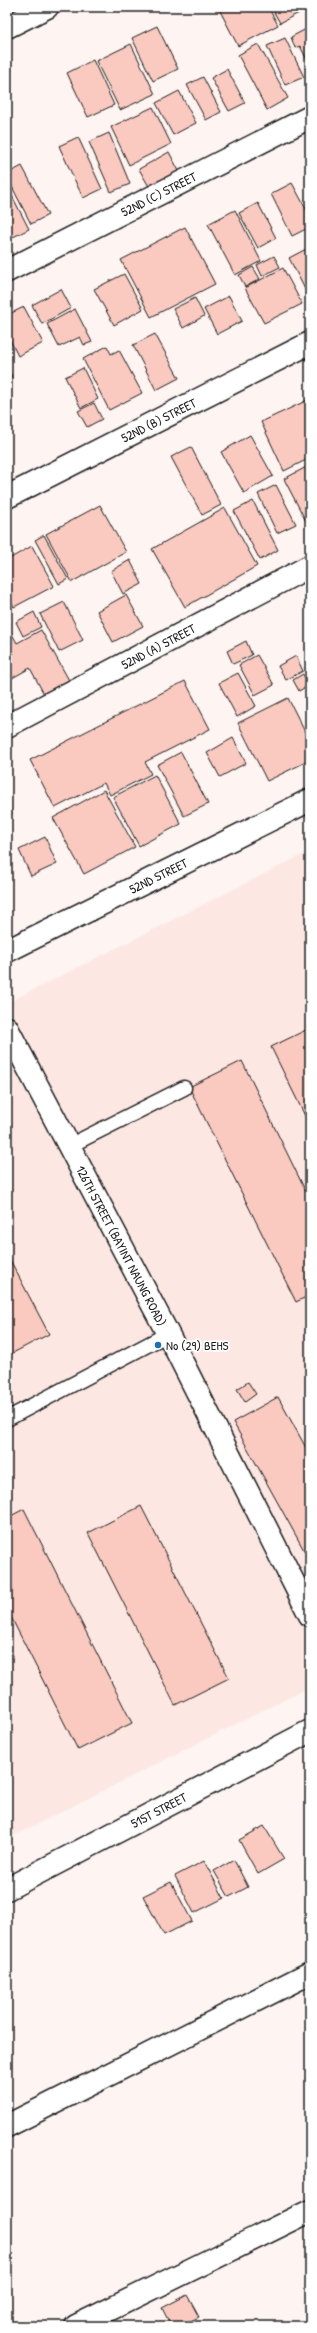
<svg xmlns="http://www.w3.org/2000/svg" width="317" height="2333" viewBox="0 0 317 2333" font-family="'Patrick Hand',sans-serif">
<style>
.built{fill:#fde7e3}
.building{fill:#facac0;stroke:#1c1c1c}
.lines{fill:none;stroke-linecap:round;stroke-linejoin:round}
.lane-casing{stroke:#1c1c1c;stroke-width:17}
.street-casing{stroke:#1c1c1c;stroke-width:25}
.secondary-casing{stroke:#1c1c1c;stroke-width:25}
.lane{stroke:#fff;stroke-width:14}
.street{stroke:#fff;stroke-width:22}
.secondary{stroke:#fff;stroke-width:22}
.poi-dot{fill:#1f6fb2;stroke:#fff;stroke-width:1.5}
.labels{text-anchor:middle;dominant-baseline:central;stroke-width:3.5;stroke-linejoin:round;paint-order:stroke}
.street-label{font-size:13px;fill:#1c1c1c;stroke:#fff}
.poi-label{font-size:13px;fill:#1c1c1c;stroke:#fff;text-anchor:start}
</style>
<rect width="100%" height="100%" fill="#fef4f2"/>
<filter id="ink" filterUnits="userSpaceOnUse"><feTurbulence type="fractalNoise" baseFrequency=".025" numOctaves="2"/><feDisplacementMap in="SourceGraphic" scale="8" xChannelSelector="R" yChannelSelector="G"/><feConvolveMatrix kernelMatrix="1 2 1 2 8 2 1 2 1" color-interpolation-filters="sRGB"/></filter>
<g filter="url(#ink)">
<path class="built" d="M310 851V1687L7 1839V1003Z"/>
<path class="building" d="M218 7H268L278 25 238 46Z
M271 7H310L280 23Z
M157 26 178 69 153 81 132 38Z
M310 27V66L300 46 295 48 291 37Z
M285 38 304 77 285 85 267 46Z
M131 44 155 94 120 110 96 61Z
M258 44 288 98 267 110 238 55Z
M93 60 114 105 88 117 67 73Z
M227 69 245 103 229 111 211 78Z
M203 77 221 112 206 120 187 85Z
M179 91 196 123 173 135 156 103Z
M153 107 171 144 129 165 111 127Z
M109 133 130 184 111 192 89 142Z
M78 137 102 189 83 198 59 146Z
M169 152 180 173 151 190 139 169Z
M22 166 48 215 31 224 7 177V174Z
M292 183 310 216V227L292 236 271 194Z
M7 186 29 229 7 240Z
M258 203 276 238 258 248 239 213Z
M235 210 261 261 235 275 208 224Z
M185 227 215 284 151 317 121 260Z
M310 247V299L289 258Z
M274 256 280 267 262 276 257 265Z
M253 267 260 279 245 287 239 275Z
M283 268 302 304 264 323 245 288Z
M124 274 143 309 114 325 94 289Z
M61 289 71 308 42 324 32 305Z
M229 296 242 321 217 334 204 309Z
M195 298 204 316 183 328 173 309Z
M24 307 43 343 18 356 7 334V315Z
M75 309 92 342 84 345 80 337 59 347 47 324Z
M155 334 179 378 156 390 133 345Z
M107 346 111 354 119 350 142 393 109 410 83 359Z
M7 366 12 377 7 379Z
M83 368 98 399 81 408 65 377Z
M310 399V458L284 471 261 422Z
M94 403 102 419 87 427 78 411Z
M250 435 273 476 244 493 221 452Z
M191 447 221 505 202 515 171 457Z
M310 465V526L309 527 284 479Z
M276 485 296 524 277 533 258 494Z
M253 501 278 550 260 560 234 511Z
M100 505 126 552 72 582 46 534Z
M225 508 257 566 185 607 152 549Z
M44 535 68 579 59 584 35 540Z
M32 546 54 586 14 607 7 593V560Z
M130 560 142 584 123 594 111 571Z
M126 595 143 626 113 642 97 611Z
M64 602 83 640 59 652 40 614Z
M34 612 41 627 23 636 16 622Z
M7 625 17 643 41 630 70 682 45 696 30 668 7 681Z
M246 641 252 655 233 664 227 651Z
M257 655 274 685 255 695 239 665Z
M296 656 303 671 286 680 278 666Z
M238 673 256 706 237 717 219 683Z
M303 674 309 685 299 691 293 680Z
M185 681 210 729 145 762 151 774 110 795 104 783 55 808 30 760Z
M288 698 310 742V760L267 781 238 723Z
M233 738 246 763 220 777 207 753Z
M181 752 208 804 184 816 157 765Z
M155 775 181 824 139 846 113 797Z
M104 790 135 847 84 874 53 818Z
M7 803 12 814 7 816Z
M45 837 57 864 31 876 19 850Z
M310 1028V1126L271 1047Z
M242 1061 310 1200V1295L296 1302 189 1087Z
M7 1254 49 1334 7 1356Z
M248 1382 256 1394 245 1402 237 1389Z
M278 1397 310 1455V1561L233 1422Z
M141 1506 229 1678 175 1705 88 1533Z
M24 1509 132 1723 78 1750 7 1609V1518Z
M264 1826 284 1859 258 1874 239 1840Z
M234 1860 248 1887 229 1897 214 1871Z
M204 1861 224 1898 194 1913 175 1876Z
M171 1882 192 1921 164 1935 143 1896Z
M187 2295 199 2317 180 2326H171L162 2308Z"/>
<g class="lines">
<g class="lane-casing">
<path id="lane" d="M69 1146 184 1088
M7 1419 168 1334"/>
</g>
<g class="street-casing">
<g id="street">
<path d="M7 27 47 7"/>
<path id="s1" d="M7 271 310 117"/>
<path id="s2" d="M7 497 310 343"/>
<path id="s3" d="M7 726 310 566"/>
<path id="s4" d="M7 951 310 800"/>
<path d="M7 2126 310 1973"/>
<path d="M76 2326 310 2211"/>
</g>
</g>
<g class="secondary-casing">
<g id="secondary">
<path id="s5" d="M7 1028 168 1334 310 1615"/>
<path id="s6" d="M7 1889 310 1731"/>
</g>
</g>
<use href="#lane" class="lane"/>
<use href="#street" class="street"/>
<use href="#secondary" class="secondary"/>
</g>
</g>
<circle class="poi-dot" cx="158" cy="1345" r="4"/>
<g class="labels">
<g class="street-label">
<text stroke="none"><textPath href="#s1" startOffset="170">52ND (C) STREET</textPath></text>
<text stroke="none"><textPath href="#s2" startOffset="170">52ND (B) STREET</textPath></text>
<text stroke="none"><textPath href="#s3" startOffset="171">52ND (A) STREET</textPath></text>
<text stroke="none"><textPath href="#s4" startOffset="169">52ND STREET</textPath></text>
<text stroke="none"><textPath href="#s5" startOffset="246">126TH STREET (BAYINT NAUNG ROAD)</textPath></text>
<text stroke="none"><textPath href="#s6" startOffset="171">51ST STREET</textPath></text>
</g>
<g class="poi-label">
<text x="166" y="1345">No (29) BEHS</text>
</g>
</g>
<rect width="317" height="2333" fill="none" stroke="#fff" stroke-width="24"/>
<rect x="12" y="12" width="293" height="2309" fill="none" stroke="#1c1c1c" stroke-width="1.5" filter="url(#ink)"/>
</svg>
